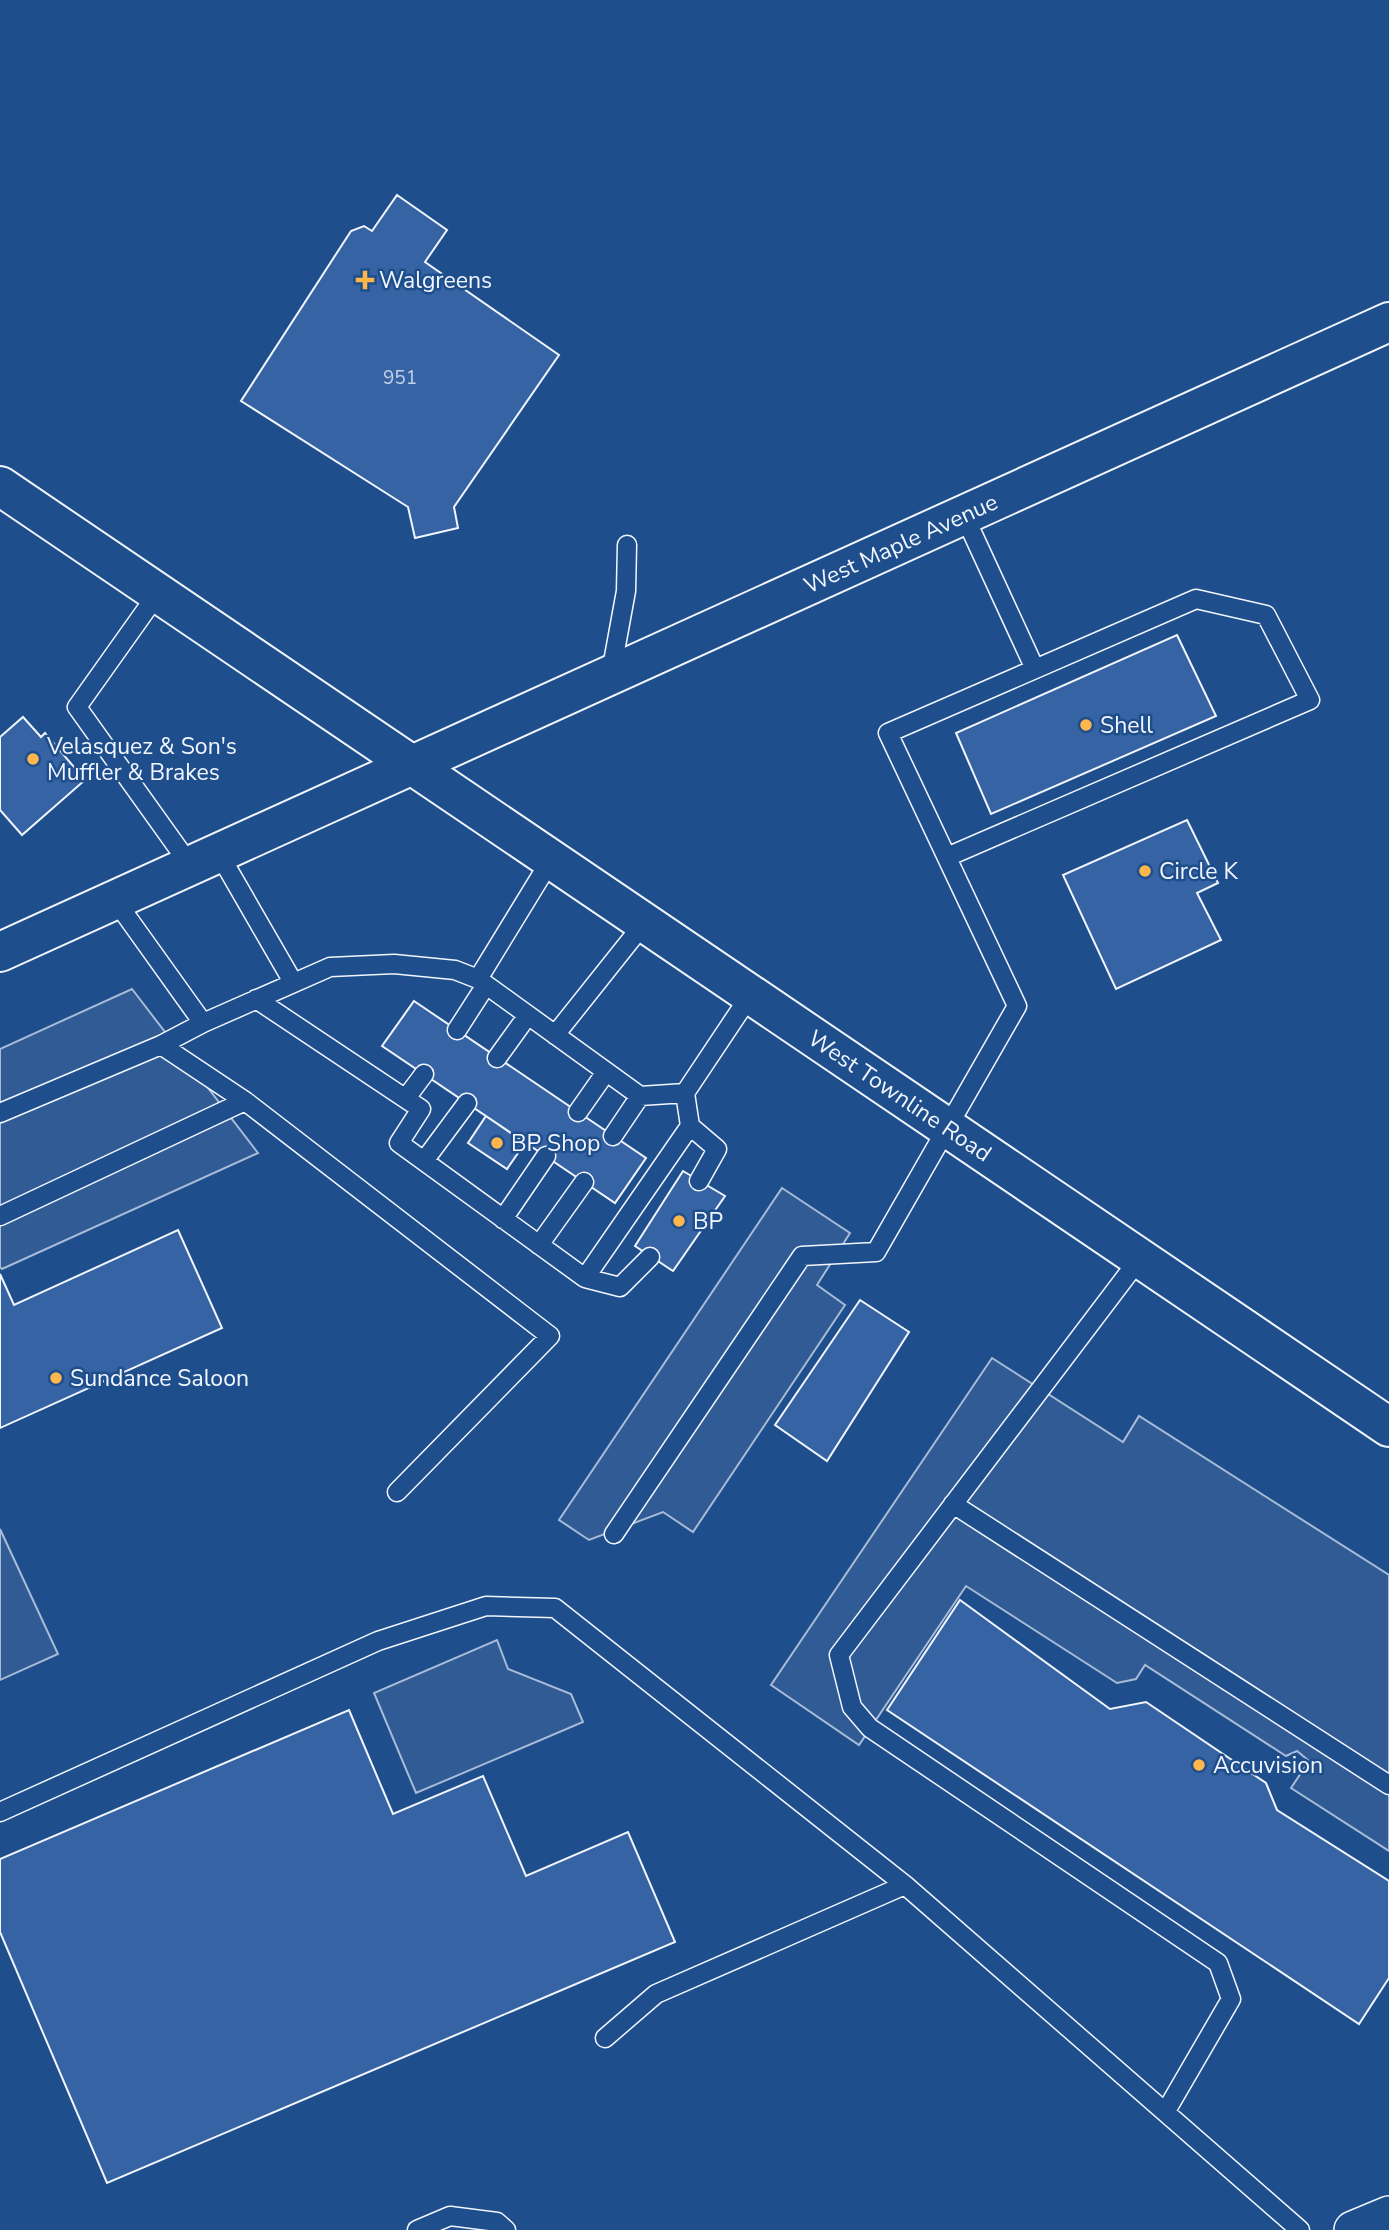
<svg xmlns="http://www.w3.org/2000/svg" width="1389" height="2230" viewBox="0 0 1389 2230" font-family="'Nunito Sans',sans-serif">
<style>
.built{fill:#305b95;stroke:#a8bbd7;stroke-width:2}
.building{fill:#3563a3;stroke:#f2f6ff;stroke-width:2}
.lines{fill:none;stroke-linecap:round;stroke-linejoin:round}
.service-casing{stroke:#f2f6ff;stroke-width:21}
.minor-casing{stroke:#f2f6ff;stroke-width:40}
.secondary-casing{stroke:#f2f6ff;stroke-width:42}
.primary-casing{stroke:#f2f6ff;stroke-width:42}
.service{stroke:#1f4e8c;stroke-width:18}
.minor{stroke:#1f4e8c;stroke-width:37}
.secondary{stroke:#1f4e8c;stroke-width:38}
.primary{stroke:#1f4e8c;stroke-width:38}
.poi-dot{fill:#ffb74d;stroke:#1f4e8c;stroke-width:2.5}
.labels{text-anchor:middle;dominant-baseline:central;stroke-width:5;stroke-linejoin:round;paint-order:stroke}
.number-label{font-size:19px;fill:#c3d1e8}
.poi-label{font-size:23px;fill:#f2f6ff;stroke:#1f4e8c;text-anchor:start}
.street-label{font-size:23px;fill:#f2f6ff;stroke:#1f4e8c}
</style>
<rect width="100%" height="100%" fill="#1f4e8c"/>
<path class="built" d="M132 989 258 1153 2 1269 0 1267V1049Z
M782 1188 850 1233 817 1285 845 1305 693 1532 663 1512 589 1540 559 1520Z
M992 1358 1123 1442 1139 1416 1389 1575V1851L1291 1788 1309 1761 1297 1751 1286 1756 1145 1665 1136 1679 1117 1683 966 1586 859 1745 771 1685Z
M0 1529 58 1654 0 1680Z
M497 1640 508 1669 571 1694 583 1722 416 1793 374 1693Z"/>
<path class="building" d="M397 195 447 230 425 262 559 355 454 507 458 528 415 538 408 507 241 401 351 231 364 226 372 231Z
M1177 635 1216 716 991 814 956 733Z
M23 717 41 737 45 733 85 780 22 835 0 810V737Z
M1187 820 1218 883 1197 893 1221 940 1116 989 1063 875Z
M414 1001 646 1158 615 1203 382 1046Z
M486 1116 525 1143 507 1169 468 1143Z
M683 1171 725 1196 673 1271 635 1246Z
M178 1230 222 1328 0 1428V1274L14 1305Z
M860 1300 909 1332 827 1461 775 1425Z
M960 1600 1110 1709 1146 1702 1266 1783 1277 1810 1389 1881V1978L1359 2024 887 1710Z
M349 1710 393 1814 483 1776 526 1876 628 1832 675 1942 107 2183 0 1932V1859Z"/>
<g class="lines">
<g class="service-casing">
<path id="service" d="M964 515 1035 669
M158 593 77 707 190 865
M611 673 626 591 627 545
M218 852 293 982
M115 900 203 1023
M478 979 552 858
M256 999 421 1109 399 1143 585 1278 690 1126 685 1093
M457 1030 486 985
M555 1035 645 922
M497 1058 528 1015
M406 1098 424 1074
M578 1112 606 1072
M0 1113 161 1045
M690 1126 717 1149 699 1181
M613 1136 640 1096
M424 1161 467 1103
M0 1216 245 1101
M503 1219 546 1156
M539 1245 584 1182
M1140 1258 839 1655 852 1707 870 1728 1218 1963 1231 1999 1166 2111
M585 1278 620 1287 650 1257
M397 1492 550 1336 245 1101 161 1045 203 1023 330 967 394 964 455 970 478 979 640 1096 685 1093 751 994
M953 1504 1389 1785
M614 1534 802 1256 876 1252 1017 1006 888 733 1196 599 1266 615 1310 700 947 857
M0 1812 378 1641 486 1606 555 1608 905 1885 1300 2230
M605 2038 656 1994 905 1885
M417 2230 450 2216 497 2222 506 2230"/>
</g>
<g class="minor-casing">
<path id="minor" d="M1353 2230 1389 2215"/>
</g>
<g class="secondary-casing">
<g id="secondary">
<path id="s1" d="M0 952 1389 322"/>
</g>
</g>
<g class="primary-casing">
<g id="primary">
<path id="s2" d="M0 486 1389 1427"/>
</g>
</g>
<use href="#service" class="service"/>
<use href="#minor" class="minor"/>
<use href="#secondary" class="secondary"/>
<use href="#primary" class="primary"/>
</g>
<g class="poi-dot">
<path d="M361.5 269.5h7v7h7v7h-7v7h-7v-7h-7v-7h7z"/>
<circle cx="1086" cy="725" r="7"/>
<circle cx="33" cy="759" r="7"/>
<circle cx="1145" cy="871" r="7"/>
<circle cx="497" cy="1143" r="7"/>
<circle cx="679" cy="1221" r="7"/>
<circle cx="56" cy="1378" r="7"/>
<circle cx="1199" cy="1765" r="7"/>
</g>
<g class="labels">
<g class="number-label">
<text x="400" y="378">951</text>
</g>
<g class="poi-label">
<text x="379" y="280">Walgreens</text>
<text x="1100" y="725">Shell</text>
<text x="47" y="746">Velasquez &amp; Son's<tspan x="47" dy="26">Muffler &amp; Brakes</tspan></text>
<text x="1159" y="871">Circle K</text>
<text x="511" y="1143">BP Shop</text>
<text x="693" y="1221">BP</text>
<text x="70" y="1378">Sundance Saloon</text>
<text x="1213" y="1765">Accuvision</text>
</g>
<g class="street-label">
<text stroke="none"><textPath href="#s1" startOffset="989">West Maple Avenue</textPath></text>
<text stroke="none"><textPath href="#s2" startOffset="1087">West Townline Road</textPath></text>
</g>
</g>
</svg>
